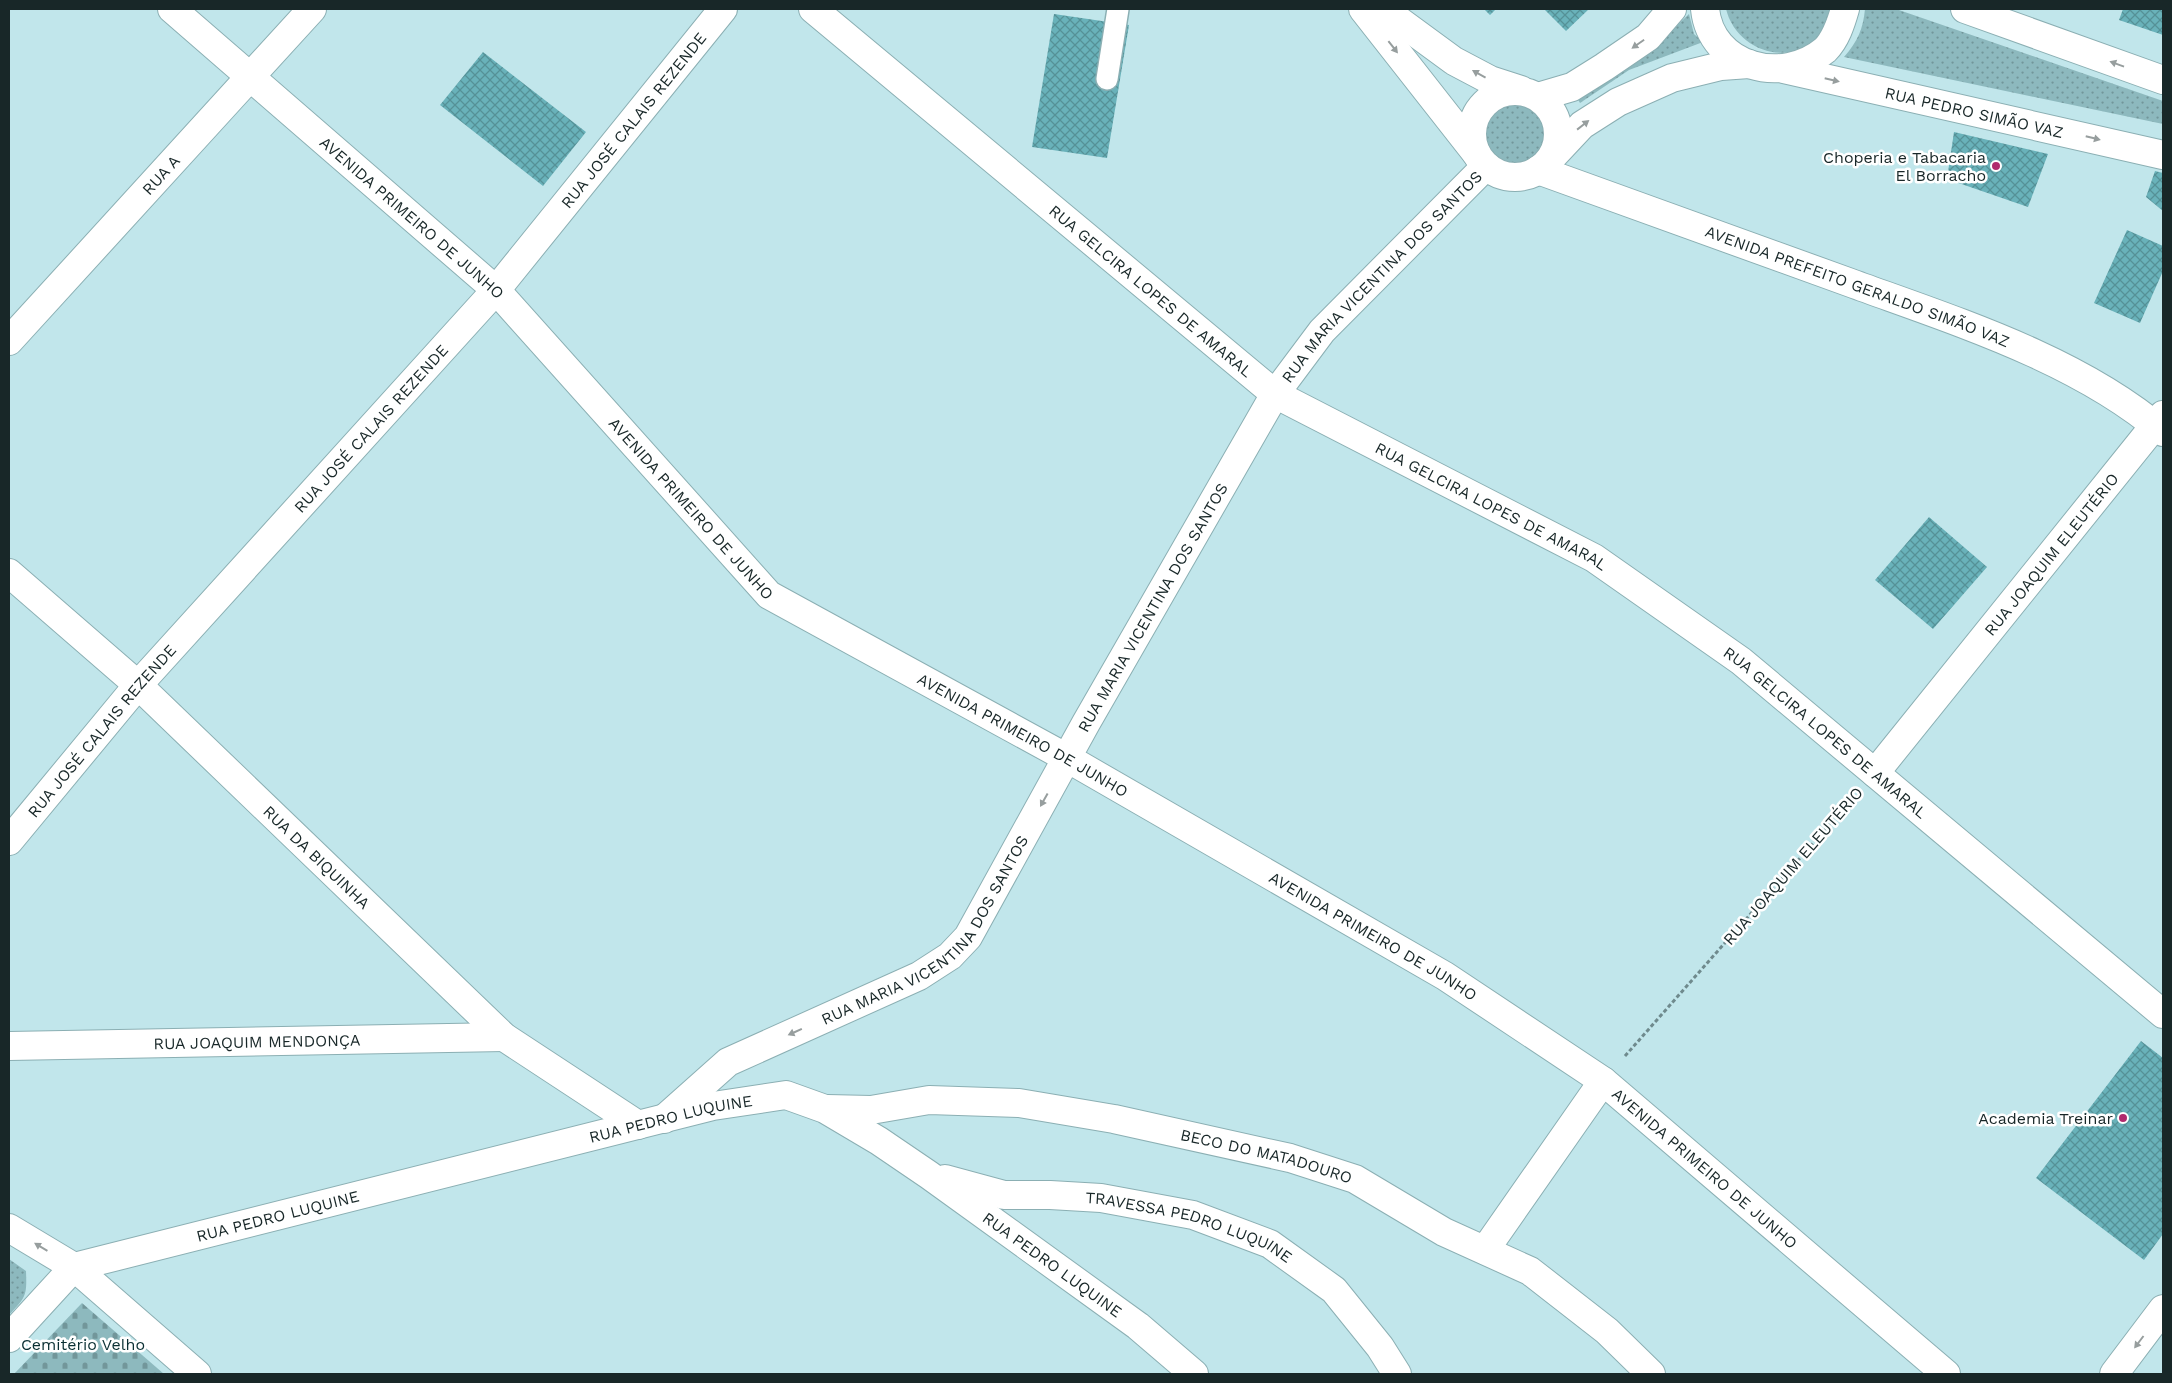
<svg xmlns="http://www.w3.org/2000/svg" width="2172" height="1383" viewBox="0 0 2172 1383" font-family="'Work Sans',sans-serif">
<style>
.cemetery{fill:url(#cemetery-stones)}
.park{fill:url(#park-dots)}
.building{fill:url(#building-cross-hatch)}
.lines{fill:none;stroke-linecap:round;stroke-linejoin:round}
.lane-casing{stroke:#8bafb3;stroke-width:24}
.street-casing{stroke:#8bafb3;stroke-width:30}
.secondary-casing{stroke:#8bafb3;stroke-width:30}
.path{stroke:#6f8a8d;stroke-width:3;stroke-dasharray:4 2.5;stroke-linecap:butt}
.lane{stroke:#fff;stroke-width:21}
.street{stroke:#fff;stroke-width:28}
.secondary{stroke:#fff;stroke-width:28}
.oneway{fill:#979e9e}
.poi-dot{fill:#b0296d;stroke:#fff;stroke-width:2}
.labels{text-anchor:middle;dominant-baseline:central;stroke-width:5;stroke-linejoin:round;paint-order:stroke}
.street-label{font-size:16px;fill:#182728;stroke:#fff}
.poi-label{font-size:16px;fill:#182728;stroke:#fff;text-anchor:end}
.park-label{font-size:16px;fill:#0a2f33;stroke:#fff}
</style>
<defs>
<pattern id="cemetery-stones" width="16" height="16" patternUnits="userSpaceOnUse" patternTransform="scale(1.25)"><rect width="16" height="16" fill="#8db9be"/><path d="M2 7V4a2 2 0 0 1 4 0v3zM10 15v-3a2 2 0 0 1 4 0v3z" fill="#72969a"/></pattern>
<pattern id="park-dots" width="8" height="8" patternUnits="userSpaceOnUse" patternTransform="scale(1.25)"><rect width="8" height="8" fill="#8db9be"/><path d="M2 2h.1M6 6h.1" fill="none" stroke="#72969a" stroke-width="1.8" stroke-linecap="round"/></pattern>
<pattern id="building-cross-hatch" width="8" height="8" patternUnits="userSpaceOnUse" patternTransform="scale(1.25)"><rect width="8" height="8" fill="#69b2ba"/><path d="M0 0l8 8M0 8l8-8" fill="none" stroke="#559197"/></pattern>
</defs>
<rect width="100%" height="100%" fill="#c1e6eb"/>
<path class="cemetery" d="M82 1303 164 1374H14Z"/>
<path class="park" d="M1726 9H1832C1829 16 1827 25 1823 31 1795 70 1737 53 1726 9Z
M1865 9H1896L2163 101V124L1844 57C1858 41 1863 29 1865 9Z
M1689 14 1694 34 1703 42 1629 70 1580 103 1576 96 1621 73 1644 57Z
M1483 135a32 32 0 1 1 64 0a32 32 0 1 1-64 0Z
M9 1259 26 1271C27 1296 26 1297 9 1315Z"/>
<path class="building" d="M1484 9H1496L1490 15Z
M1544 9H1589L1566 31Z
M2123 9H2163V35L2119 20Z
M1054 14 1129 25 1107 158 1032 147Z
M483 52 586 132 543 186 440 105Z
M1954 132 2048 154 2028 207 1947 179Z
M2155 171 2163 173V211L2146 197Z
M2127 230 2163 246V271L2140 323 2094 303Z
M1929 517 1987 567 1933 629 1875 580Z
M2141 1041 2163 1058V1234L2144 1260 2036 1178Z"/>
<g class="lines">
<g class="lane-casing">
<path id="lane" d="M1107 79 1118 9"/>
</g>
<g class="street-casing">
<g id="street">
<path id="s1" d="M172 9 496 290 769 595 1067 758 1445 976 1603 1081 1946 1374"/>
<path id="s2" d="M813 9 1275 394 1594 558 1741 661 2163 1014"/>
<path d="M1363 9 1476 153"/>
<path d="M1383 9 1454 61 1490 80 1521 90"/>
<path d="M1705 9C1711 67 1782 86 1825 50 1836 39 1841 23 1845 9"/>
<path d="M1965 9 2163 80"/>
<path id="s3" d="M1784 69 2163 155"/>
<circle cx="1515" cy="134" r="43"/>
<path d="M1538 97 1572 87 1604 67 1648 37 1672 9"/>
<path d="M1552 157 1582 125 1618 102 1672 78 1721 66 1749 64"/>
<path id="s4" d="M1538 170C1643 207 1747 245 1851 283 1955 321 2078 359 2163 432"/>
<path id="s5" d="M9 341 312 9"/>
<path id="s6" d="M9 573 138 685 504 1037 638 1125"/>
<path id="s7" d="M1875 773 2163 415"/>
<path id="s8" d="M9 841 138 685 496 290 723 9"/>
<path id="s9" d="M9 1046 504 1037"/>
<path id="s10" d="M827 1109 871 1110 929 1100 1019 1103 1114 1119 1290 1158 1355 1179 1444 1232 1530 1271 1607 1331 1651 1374"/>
<path id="s11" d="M664 1119 728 1062 919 976 950 956 968 937 1086 723 1275 394 1322 331 1486 166"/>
<path id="s12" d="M945 1179 1004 1195H1050L1101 1198 1193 1215 1270 1244 1334 1290 1380 1347 1397 1374"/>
<path d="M9 1228 74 1267 197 1374"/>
<path d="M1485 1250 1603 1081"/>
<path id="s13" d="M74 1267 713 1106 786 1095 825 1109 879 1141 929 1175 1138 1326 1194 1374"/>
<path d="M9 1338 74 1267"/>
</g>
</g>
<g class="secondary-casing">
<path id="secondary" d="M2114 1374 2163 1309"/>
</g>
<path class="path" d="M1625 1056 1853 798"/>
<use href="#lane" class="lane"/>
<use href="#street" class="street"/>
<use href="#secondary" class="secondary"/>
</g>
<defs><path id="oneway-solid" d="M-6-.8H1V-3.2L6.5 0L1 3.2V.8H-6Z" transform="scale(1.25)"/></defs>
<g class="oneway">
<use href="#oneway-solid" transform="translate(1638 44) rotate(145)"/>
<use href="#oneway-solid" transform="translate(1393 47) rotate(52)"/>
<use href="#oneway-solid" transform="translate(2117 64) rotate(-160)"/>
<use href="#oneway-solid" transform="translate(1479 74) rotate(-151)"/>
<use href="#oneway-solid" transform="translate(1832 80) rotate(13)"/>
<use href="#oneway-solid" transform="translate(1583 125) rotate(-38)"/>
<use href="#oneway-solid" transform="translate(2093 138) rotate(14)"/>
<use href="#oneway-solid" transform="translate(1044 800) rotate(119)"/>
<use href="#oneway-solid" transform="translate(795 1032) rotate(156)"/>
<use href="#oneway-solid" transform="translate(41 1247) rotate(-149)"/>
<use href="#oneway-solid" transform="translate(2139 1342) rotate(127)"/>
</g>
<g class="poi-dot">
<circle cx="1996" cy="166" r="5"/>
<circle cx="2123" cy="1118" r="5"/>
</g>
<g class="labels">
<g class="street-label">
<text stroke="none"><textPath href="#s3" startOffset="195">RUA PEDRO SIMÃO VAZ</textPath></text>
<text stroke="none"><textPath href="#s8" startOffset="954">RUA JOSÉ CALAIS REZENDE</textPath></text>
<text stroke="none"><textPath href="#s5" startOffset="225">RUA A</textPath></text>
<text stroke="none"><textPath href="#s1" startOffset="318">AVENIDA PRIMEIRO DE JUNHO</textPath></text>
<text stroke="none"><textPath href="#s11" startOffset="1141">RUA MARIA VICENTINA DOS SANTOS</textPath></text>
<text stroke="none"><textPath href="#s4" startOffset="340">AVENIDA PREFEITO GERALDO SIMÃO VAZ</textPath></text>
<text stroke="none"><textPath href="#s2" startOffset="440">RUA GELCIRA LOPES DE AMARAL</textPath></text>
<text stroke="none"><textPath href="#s8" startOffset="549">RUA JOSÉ CALAIS REZENDE</textPath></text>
<text stroke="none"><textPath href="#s1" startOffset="722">AVENIDA PRIMEIRO DE JUNHO</textPath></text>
<text stroke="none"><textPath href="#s2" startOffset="845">RUA GELCIRA LOPES DE AMARAL</textPath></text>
<text stroke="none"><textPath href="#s7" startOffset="281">RUA JOAQUIM ELEUTÉRIO</textPath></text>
<text stroke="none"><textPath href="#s11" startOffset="736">RUA MARIA VICENTINA DOS SANTOS</textPath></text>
<text stroke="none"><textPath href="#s8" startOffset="144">RUA JOSÉ CALAIS REZENDE</textPath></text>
<text stroke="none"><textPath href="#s2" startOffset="1250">RUA GELCIRA LOPES DE AMARAL</textPath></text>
<text stroke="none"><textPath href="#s1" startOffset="1128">AVENIDA PRIMEIRO DE JUNHO</textPath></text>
<text stroke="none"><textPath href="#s6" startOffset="419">RUA DA BIQUINHA</textPath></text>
<text transform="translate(1793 866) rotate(-49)">RUA JOAQUIM ELEUTÉRIO</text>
<text stroke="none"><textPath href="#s11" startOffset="331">RUA MARIA VICENTINA DOS SANTOS</textPath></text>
<text stroke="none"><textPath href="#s1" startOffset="1532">AVENIDA PRIMEIRO DE JUNHO</textPath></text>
<text stroke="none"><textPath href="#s9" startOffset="248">RUA JOAQUIM MENDONÇA</textPath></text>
<text stroke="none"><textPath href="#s13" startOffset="615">RUA PEDRO LUQUINE</textPath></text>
<text stroke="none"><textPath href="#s10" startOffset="446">BECO DO MATADOURO</textPath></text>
<text stroke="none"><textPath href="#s1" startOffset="1938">AVENIDA PRIMEIRO DE JUNHO</textPath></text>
<text stroke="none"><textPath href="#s13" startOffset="210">RUA PEDRO LUQUINE</textPath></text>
<text stroke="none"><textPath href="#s12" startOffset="251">TRAVESSA PEDRO LUQUINE</textPath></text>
<text stroke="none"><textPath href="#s13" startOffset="1050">RUA PEDRO LUQUINE</textPath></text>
</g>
<g class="poi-label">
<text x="1986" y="157">Choperia e Tabacaria<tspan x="1986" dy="18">El Borracho</tspan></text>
<text x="2113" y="1118">Academia Treinar</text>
</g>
<g class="park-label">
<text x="83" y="1344">Cemitério Velho</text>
</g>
</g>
<rect width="2172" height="1383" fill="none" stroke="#182728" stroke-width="20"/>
</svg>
